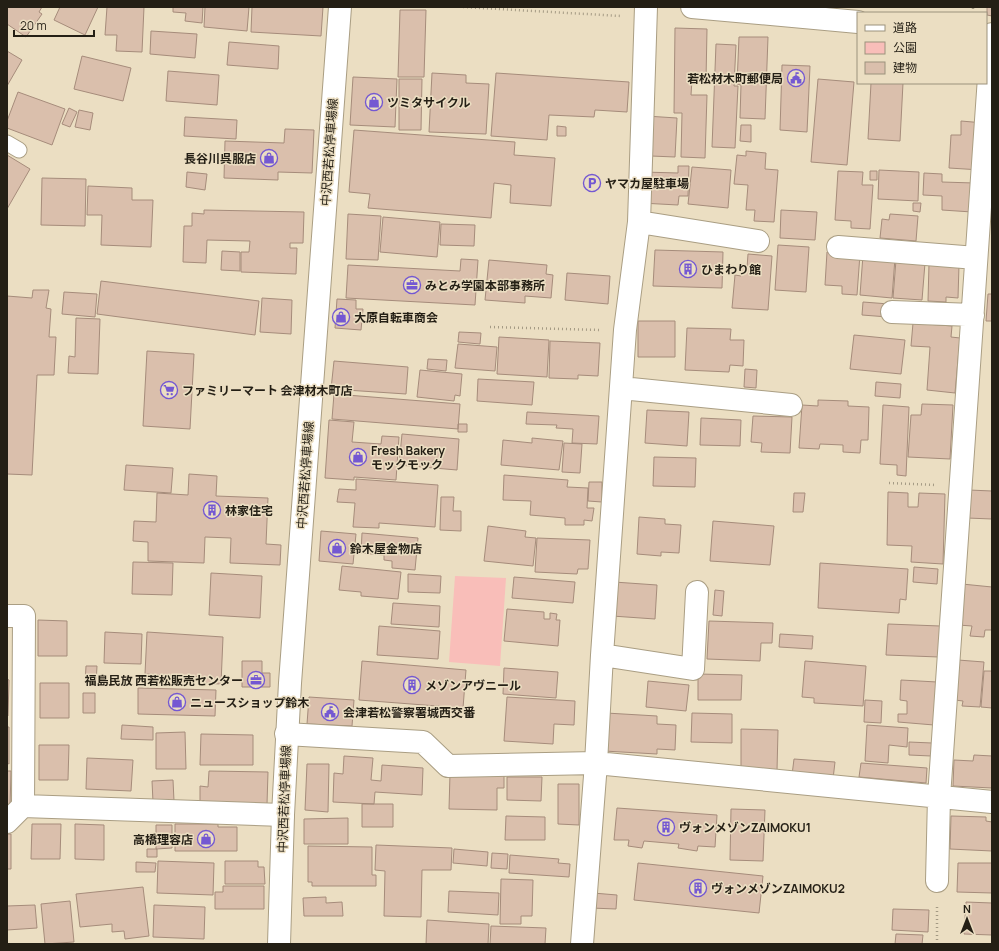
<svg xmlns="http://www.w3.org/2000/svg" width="999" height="951" viewBox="0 0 999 951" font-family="Manrope,'Noto Sans JP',sans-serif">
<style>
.green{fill:#f9beb9}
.building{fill:#dabfac;stroke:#a68c7b}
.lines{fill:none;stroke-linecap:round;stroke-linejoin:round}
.service-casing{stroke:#aa9e83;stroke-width:17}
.minor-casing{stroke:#aa9e83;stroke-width:24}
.secondary-casing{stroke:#aa9e83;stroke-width:24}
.path{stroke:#a49a84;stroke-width:2.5;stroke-dasharray:1 3;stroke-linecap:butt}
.service{stroke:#fff;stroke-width:15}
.minor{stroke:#fff;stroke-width:22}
.secondary{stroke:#fff;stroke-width:22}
.labels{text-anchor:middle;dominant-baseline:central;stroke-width:3;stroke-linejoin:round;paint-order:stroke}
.poi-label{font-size:12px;font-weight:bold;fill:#241f15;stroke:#ebdec2;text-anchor:start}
.street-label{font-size:12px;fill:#241f15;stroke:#ebdec2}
</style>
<rect width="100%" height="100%" fill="#ebdec2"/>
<path class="green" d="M455 576 506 578 500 666 449 662Z"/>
<path class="building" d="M7 7H42L39 12 42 14 26 37 7 24Z
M60 7H98L85 35 54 20Z
M107 7H144L142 52 116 51 117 35H105Z
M173 7H203L202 23 185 21 186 13 173 12Z
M205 7H249L247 31 204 27Z
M252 7H323L321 36 251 32Z
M987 7H992V16L987 15Z
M400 10H426L424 77H398Z
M675 28 707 29 706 80H692L691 95H707L705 158 681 157 682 113H674Z
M151 31 197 34 195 58 150 54Z
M739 37H768L765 119 740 118 741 85 737 84Z
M229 42 279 46 278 69 227 65Z
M716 44 736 45 734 86H738L735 148 712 147Z
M7 51 22 60 7 86Z
M82 56 131 68 123 101 74 89Z
M782 65 810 66 807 132 780 130Z
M168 71 219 75 217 105 166 101Z
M432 73 466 75V83L489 84 486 134 429 132Z
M496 73 629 82 627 112 595 110 594 117 549 115 547 140 491 136Z
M353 77 397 79 395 127 350 125Z
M399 79H422L421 130H399Z
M818 79 854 82 847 165 811 162Z
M871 83H903L900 141 868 139Z
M18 92 65 109 52 145 7 128V121Z
M69 108 77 112 70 127 62 124Z
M79 110 93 113 90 130 75 127Z
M646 116 677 118 675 157 651 156Z
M185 117 237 120 236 139 184 136Z
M961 121 984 123 981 170 949 168 951 135H961Z
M741 125H751V142L740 141Z
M557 126 566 127V136H557Z
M285 129 314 130 312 173 278 172V180L224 178 225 141 284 143Z
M354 130 515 142 514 155 555 158 551 206 510 203 511 185 494 183 491 218 368 208 370 194 349 192Z
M746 151 766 153 765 169 778 170 774 222 754 221 755 210H746L748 185 734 184 737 155 746 156Z
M7 155 30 169 7 209Z
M678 166H689L688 196H679L678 205 641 203 643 172 678 173Z
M692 167 731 170 728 208 688 204Z
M879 170 919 172 918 201 878 199Z
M838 171 863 172 862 185H873L870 229 851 228V221L835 220Z
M870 171H877V180H870Z
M187 172 207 174 205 190 186 187Z
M924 173 942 174V182L974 183 972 212 942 210V196L923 195Z
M42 178 86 179 85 226 41 225Z
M88 186 132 188V200H153L151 247 101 245 102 215H87Z
M913 203H921L920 212 913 211Z
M204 210 304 212 303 243H290V248H297L296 274 241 272V252H249L250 241 207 240 206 263 183 262 184 226H192V213L204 214Z
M781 210 817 212 815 240 780 238Z
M348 214 381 216 378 260 346 259Z
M890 214 918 216 916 241 880 238 882 219 889 220Z
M383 217 440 222 437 257 380 252Z
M441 224 475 225 474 246 440 245Z
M778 245 809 247 806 292 775 290Z
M655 250 723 252 722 288 653 286Z
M222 251 240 252V271L221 270Z
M827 252 860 254 857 295 842 294V286L825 285Z
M748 254 772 256 768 310 732 308 735 275 741 276V267L747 268Z
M863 255 895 258 892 298 860 295Z
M461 259 478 260 475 305 346 298 348 265 460 271Z
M489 260 547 265 546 274 553 275 551 298 525 296V303L485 300Z
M896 260 925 263 922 300 893 298Z
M929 264 959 265 958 298 946 297V302L928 301Z
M567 273 610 276 608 304 565 300Z
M101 281 259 301 255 335 97 314Z
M33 290H49L46 308 51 309 49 337H56L54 375H37L32 475 7 474V296L32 298Z
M64 292 97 294 95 317 62 314Z
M988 294H992V321H986Z
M262 298 292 300 291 334 260 332Z
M337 299 356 300V309H363L361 330 335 328Z
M863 302 889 304 888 317 862 315Z
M76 318 100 319 98 374 68 373 69 356 75 357Z
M638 321H675V357H638Z
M913 323 952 326 951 337 960 338 955 393 927 390 930 347 911 346Z
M687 328 731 329 730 340H744L743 366 730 365 729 372 685 370Z
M459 332 481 333 480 344 458 342Z
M854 335 905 340 901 374 850 369Z
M499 337 549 340 547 377 497 374Z
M550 341 600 343 598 376 578 375V379L549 378Z
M458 344 497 347 495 371 455 368Z
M147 351 194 354 190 429 143 426Z
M428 359 447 360 446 371 427 369Z
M334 361 408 367 406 394 331 389Z
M745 369 757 370 756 388 744 387Z
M420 370 462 374 460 396 455 395 454 401 417 397Z
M478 379 534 382 532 405 477 401Z
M876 382 901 384 900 398 875 396Z
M334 394 460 404 458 429 332 419Z
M818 400 848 401V406L869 407 868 440H861L860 453 843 452V445L820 444 819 449 799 448 802 405 818 406Z
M922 404 953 405 950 459 908 457 911 415H921Z
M883 405 909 407 906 476 897 475V465L880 464Z
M647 410 689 412 687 446 645 443Z
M527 412 599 416 597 444 572 443 573 429 556 428 557 425 526 424Z
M753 416 792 417 790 453 761 452 762 443 751 442Z
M701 418 741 420 740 446 700 445Z
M329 420 354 422 352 442 381 444 382 436 399 437 396 480 354 477V480L325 478Z
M458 424H467V432H458Z
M402 434 459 439 457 470 399 465Z
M532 438 563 441 559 470 501 465 503 440 532 443Z
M564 443 582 444 580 473 562 472Z
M654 457 696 458 695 487 653 486Z
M126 465 173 468 171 493 124 490Z
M189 474 217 476 216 496 268 498 266 544 281 545 280 565 230 563 231 538 205 537 204 563 148 561V542L133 541 134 521 156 522 157 493 188 495Z
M504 475 568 480 567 487 588 488 587 508H594L592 521 584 520V525H565V518L530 515 531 501 503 500Z
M356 479 438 485 435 527 379 523V528L353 527 355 503 337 502 339 489 356 490Z
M589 482H602V502L588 501Z
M969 490 992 491V519L967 518Z
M888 492 908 493V507H918L919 493 945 494 943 564 911 562 912 546 887 545Z
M794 493H805L803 512H793Z
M441 497H454L453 511H461V531L440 530Z
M639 517 665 519V524L681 525 679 553 661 552V556L637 554Z
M713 521 774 526 770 565 710 561Z
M488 526 526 531 525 537 536 538 533 566 484 561Z
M321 531 356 534 353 564 319 561Z
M362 533 418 538 415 570 392 568V561L384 560V555L361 553Z
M537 538 590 540 588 569H578L577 574 535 572Z
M133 562 173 563 172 595 132 594Z
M820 563 908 569 906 600 900 599 899 613 818 608Z
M342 566 401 572 398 599 361 596V592L339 590Z
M914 567 938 569 937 584 913 582Z
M211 573 262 576 260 618 209 615Z
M408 574 441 576 440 593 408 592Z
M514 577 575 582 573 603 512 598Z
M614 582 657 585 655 619 612 616Z
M962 584 992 587V630H985L984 637 970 636 972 626 958 625Z
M715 590 724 591 722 616 713 615Z
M393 603 440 606 439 627 391 624Z
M507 609 544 612V619H550V613L557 614 556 620H560L558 646 504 641Z
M38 620 67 621V656H38Z
M709 621 773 623 772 643H761L760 661 707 659Z
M888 624 940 626 939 657 886 655Z
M379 626 440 631 438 659 377 655Z
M105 632 142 634 141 664 104 663Z
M147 632 223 637 221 684 201 683V677L145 674Z
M780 634 813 636 812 649 779 647Z
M958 660 984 662 980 707 962 706 963 701 955 700Z
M242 661H262V673H270V687H242Z
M362 661 466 670 463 708 359 700Z
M805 661 866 666 863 706 814 703V698L802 697Z
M86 666H97L96 684H85Z
M504 668 558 672 556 698 503 694Z
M984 671H992V708L981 707Z
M698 674 742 675 741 700H698Z
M7 679 9 680 8 716H7Z
M901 680 937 682 934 725 898 722V714H907V701L900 700Z
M648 681 689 685 686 711 646 707Z
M40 683H69V718H40Z
M138 688 216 690 215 716 138 714Z
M83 693H95V713H83Z
M309 697 354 700 352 726 307 724Z
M507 697 575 701 574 725 554 724 553 744 504 741Z
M865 700 882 701 881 723 864 722Z
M606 713 657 716V724L676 725 675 750 657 749V754L604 751Z
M692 713 732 714V743L691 742Z
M122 725 153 727V740L121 739Z
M867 725 908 728 907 747 889 745 888 763 865 761Z
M7 727H9V764L7 763Z
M741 729 778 730 777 771H741Z
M185 732 186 769H156V733Z
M201 734 253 735V765H200Z
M909 742 932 743 931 756 909 755Z
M39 745H69L68 780H39Z
M974 755 992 756V788L953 786 954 760 973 761Z
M344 756 373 758 371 780 381 781 382 765 423 768 422 795 375 792 374 804 333 802 334 773 343 774Z
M87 758 133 760 131 791 86 789Z
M794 759 835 762 833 779 792 775Z
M861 763 927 768 926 783 859 777Z
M307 764H329L328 812 305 810Z
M7 771H11L10 807H7Z
M209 771 268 772 267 804 200 802V786L208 787Z
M450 774 504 775V788H497V810L449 809Z
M507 777H542L541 801 507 800Z
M173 780 174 801 153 802 152 781Z
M558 784H579V825L558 824Z
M362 804H393V827H362Z
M617 808 717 815 715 847 698 846 697 851 678 848 679 844 644 841 642 848 628 846 629 840H614Z
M731 809 765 810 763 861 730 860Z
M506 816 545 817V840H505Z
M951 816 986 817V821L992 822V851L950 849Z
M348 818V844H304V819Z
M32 824H61L60 859H31Z
M75 824 104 825V860L75 859Z
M175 824H218V827H237V851H175Z
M156 825H172V848L156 849Z
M7 834H11V869H7Z
M376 845 452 848 451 870H422L421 917 384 916 385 871 375 870Z
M308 846 372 847V875H376V886H312V882H308Z
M147 849H157V857H147Z
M454 849 488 852 487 866 453 863Z
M492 853 508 854 507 869 491 868Z
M510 855 559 859 558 863 570 864 569 877 509 873Z
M158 861 214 863 213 895 157 893Z
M225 861H258V867H264L265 884H225Z
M136 862 156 863 155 872H136Z
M638 863 763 876 759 913 634 900Z
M958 863H992V893L957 892Z
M501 879 533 880 532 916H521V924H500Z
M223 886H264V909H215V892H223Z
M143 887 149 936 125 939 124 931 112 932V924L80 927 76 894Z
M449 891 499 893 498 915 448 912Z
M593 893 617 895 616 909 591 908Z
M326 897V903L342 902 343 916H304L303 898Z
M70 901 74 942 45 944 41 904Z
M966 902 992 903V935L964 934Z
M35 905 37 928 7 930V906Z
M154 905 205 907 204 939 153 937Z
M893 909 929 910 928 932 892 930Z
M427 920 489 924 488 944H426Z
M491 926 546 928 545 944H490Z
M896 934 923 935 922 944H895Z"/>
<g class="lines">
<g class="service-casing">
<path id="service" d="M7 143 19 150"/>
</g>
<g class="minor-casing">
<path id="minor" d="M692 7 858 22
M639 222 758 241
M838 247 976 258
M892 312 973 315
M621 388 791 405
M7 616H24L23 806
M602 655 693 669 697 592
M286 734 423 742 448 766 596 763 992 802
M7 822 23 806 283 815
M937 881 939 797 992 34
M582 944 596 763 602 655 625 330 639 222 646 7"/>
</g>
<g class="secondary-casing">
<path id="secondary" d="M279 944 283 815 290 683 340 7"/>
</g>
<path class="path" d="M463 7 621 16
M973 13V7
M490 327 600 330
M889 483 936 485
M937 944V905"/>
<use href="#service" class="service"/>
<use href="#minor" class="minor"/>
<use href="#secondary" class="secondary"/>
</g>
<defs>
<g id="civic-ring" transform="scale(0.9)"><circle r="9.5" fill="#ebdec2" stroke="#7458d2" stroke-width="1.5"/><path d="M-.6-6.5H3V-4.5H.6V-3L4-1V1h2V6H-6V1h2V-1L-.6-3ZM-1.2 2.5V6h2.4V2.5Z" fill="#7458d2"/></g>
<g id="shop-ring" transform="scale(0.9)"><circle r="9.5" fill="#ebdec2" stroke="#7458d2" stroke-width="1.5"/><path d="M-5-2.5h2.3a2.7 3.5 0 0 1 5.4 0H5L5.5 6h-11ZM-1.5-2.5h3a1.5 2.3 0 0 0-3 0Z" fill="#7458d2"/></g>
<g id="parking-ring" transform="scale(0.9)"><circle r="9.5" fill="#ebdec2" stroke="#7458d2" stroke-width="1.5"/><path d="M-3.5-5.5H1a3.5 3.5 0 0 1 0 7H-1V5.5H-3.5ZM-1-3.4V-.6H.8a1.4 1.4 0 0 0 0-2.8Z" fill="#7458d2"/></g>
<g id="building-ring" transform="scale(0.9)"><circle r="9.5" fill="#ebdec2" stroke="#7458d2" stroke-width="1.5"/><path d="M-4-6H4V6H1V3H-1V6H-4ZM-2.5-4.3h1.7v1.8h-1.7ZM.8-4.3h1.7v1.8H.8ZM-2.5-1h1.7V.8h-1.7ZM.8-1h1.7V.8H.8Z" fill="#7458d2"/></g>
<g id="office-ring" transform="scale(0.9)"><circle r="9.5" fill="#ebdec2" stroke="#7458d2" stroke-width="1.5"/><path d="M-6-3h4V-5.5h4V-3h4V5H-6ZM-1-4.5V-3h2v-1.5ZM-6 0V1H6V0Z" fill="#7458d2"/></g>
<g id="supermarket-ring" transform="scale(0.9)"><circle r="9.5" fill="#ebdec2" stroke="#7458d2" stroke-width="1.5"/><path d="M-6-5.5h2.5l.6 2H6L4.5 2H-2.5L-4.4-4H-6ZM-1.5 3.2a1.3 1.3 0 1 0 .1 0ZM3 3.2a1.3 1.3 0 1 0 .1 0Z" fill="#7458d2"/></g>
</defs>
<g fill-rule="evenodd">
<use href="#civic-ring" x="796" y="78"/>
<use href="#shop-ring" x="374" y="102"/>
<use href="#shop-ring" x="269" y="158"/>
<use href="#parking-ring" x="592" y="183"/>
<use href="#building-ring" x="688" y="269"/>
<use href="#office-ring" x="412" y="285"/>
<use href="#shop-ring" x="341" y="317"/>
<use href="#supermarket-ring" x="169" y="390"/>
<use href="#shop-ring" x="358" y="457"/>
<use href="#building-ring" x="212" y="510"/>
<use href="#shop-ring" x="337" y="548"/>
<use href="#office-ring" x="256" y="680"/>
<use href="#building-ring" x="412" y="685"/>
<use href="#shop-ring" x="177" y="702"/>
<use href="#civic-ring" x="330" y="712"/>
<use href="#building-ring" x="666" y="827"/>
<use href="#shop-ring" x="206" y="839"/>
<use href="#building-ring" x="698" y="888"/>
</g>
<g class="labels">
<g class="poi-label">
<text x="783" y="78" text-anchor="end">若松材木町郵便局</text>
<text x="387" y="102">ツミタサイクル</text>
<text x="256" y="158" text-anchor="end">長谷川呉服店</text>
<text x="605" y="183">ヤマカ屋駐車場</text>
<text x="701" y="269">ひまわり館</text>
<text x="425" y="285">みとみ学園本部事務所</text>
<text x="354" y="317">大原自転車商会</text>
<text x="182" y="390">ファミリーマート 会津材木町店</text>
<text x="371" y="450">Fresh Bakery<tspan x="371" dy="14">モックモック</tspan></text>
<text x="225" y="510">林家住宅</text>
<text x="350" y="548">鈴木屋金物店</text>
<text x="243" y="680" text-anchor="end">福島民放 西若松販売センター</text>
<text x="425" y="685">メゾンアヴニール</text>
<text x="190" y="702">ニュースショップ鈴木</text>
<text x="343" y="712">会津若松警察署城西交番</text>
<text x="679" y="827">ヴォンメゾンZAIMOKU1</text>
<text x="193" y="839" text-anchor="end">高橋理容店</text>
<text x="711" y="888">ヴォンメゾンZAIMOKU2</text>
</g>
<g class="street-label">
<text transform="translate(329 152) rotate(-86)">中沢西若松停車場線</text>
<text transform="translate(305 475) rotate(-86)">中沢西若松停車場線</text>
<text transform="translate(284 799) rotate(-88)">中沢西若松停車場線</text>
</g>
</g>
<rect width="999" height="951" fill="none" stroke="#241f15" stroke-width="16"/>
<rect x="857" y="12" width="130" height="72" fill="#ebdec2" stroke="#9b927d"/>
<rect x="865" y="25" width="20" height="6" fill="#ffffff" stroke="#9b927d"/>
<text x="893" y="32" font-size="12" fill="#241f15">道路</text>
<rect x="865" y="42" width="20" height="12" fill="#f9beb9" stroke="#9b927d"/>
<text x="893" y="52" font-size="12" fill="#241f15">公園</text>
<rect x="865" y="62" width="20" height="12" fill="#dabfac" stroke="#9b927d"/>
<text x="893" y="72" font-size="12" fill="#241f15">建物</text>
<g transform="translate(967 919)" stroke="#ebdec2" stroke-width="3" paint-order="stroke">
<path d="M0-3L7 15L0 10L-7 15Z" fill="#241f15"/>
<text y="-6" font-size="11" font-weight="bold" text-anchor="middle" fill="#241f15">N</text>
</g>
<path d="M14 30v6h80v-6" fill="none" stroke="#241f15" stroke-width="2"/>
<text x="20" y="30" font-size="12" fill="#241f15" stroke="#ebdec2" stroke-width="3" paint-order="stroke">20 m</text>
</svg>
